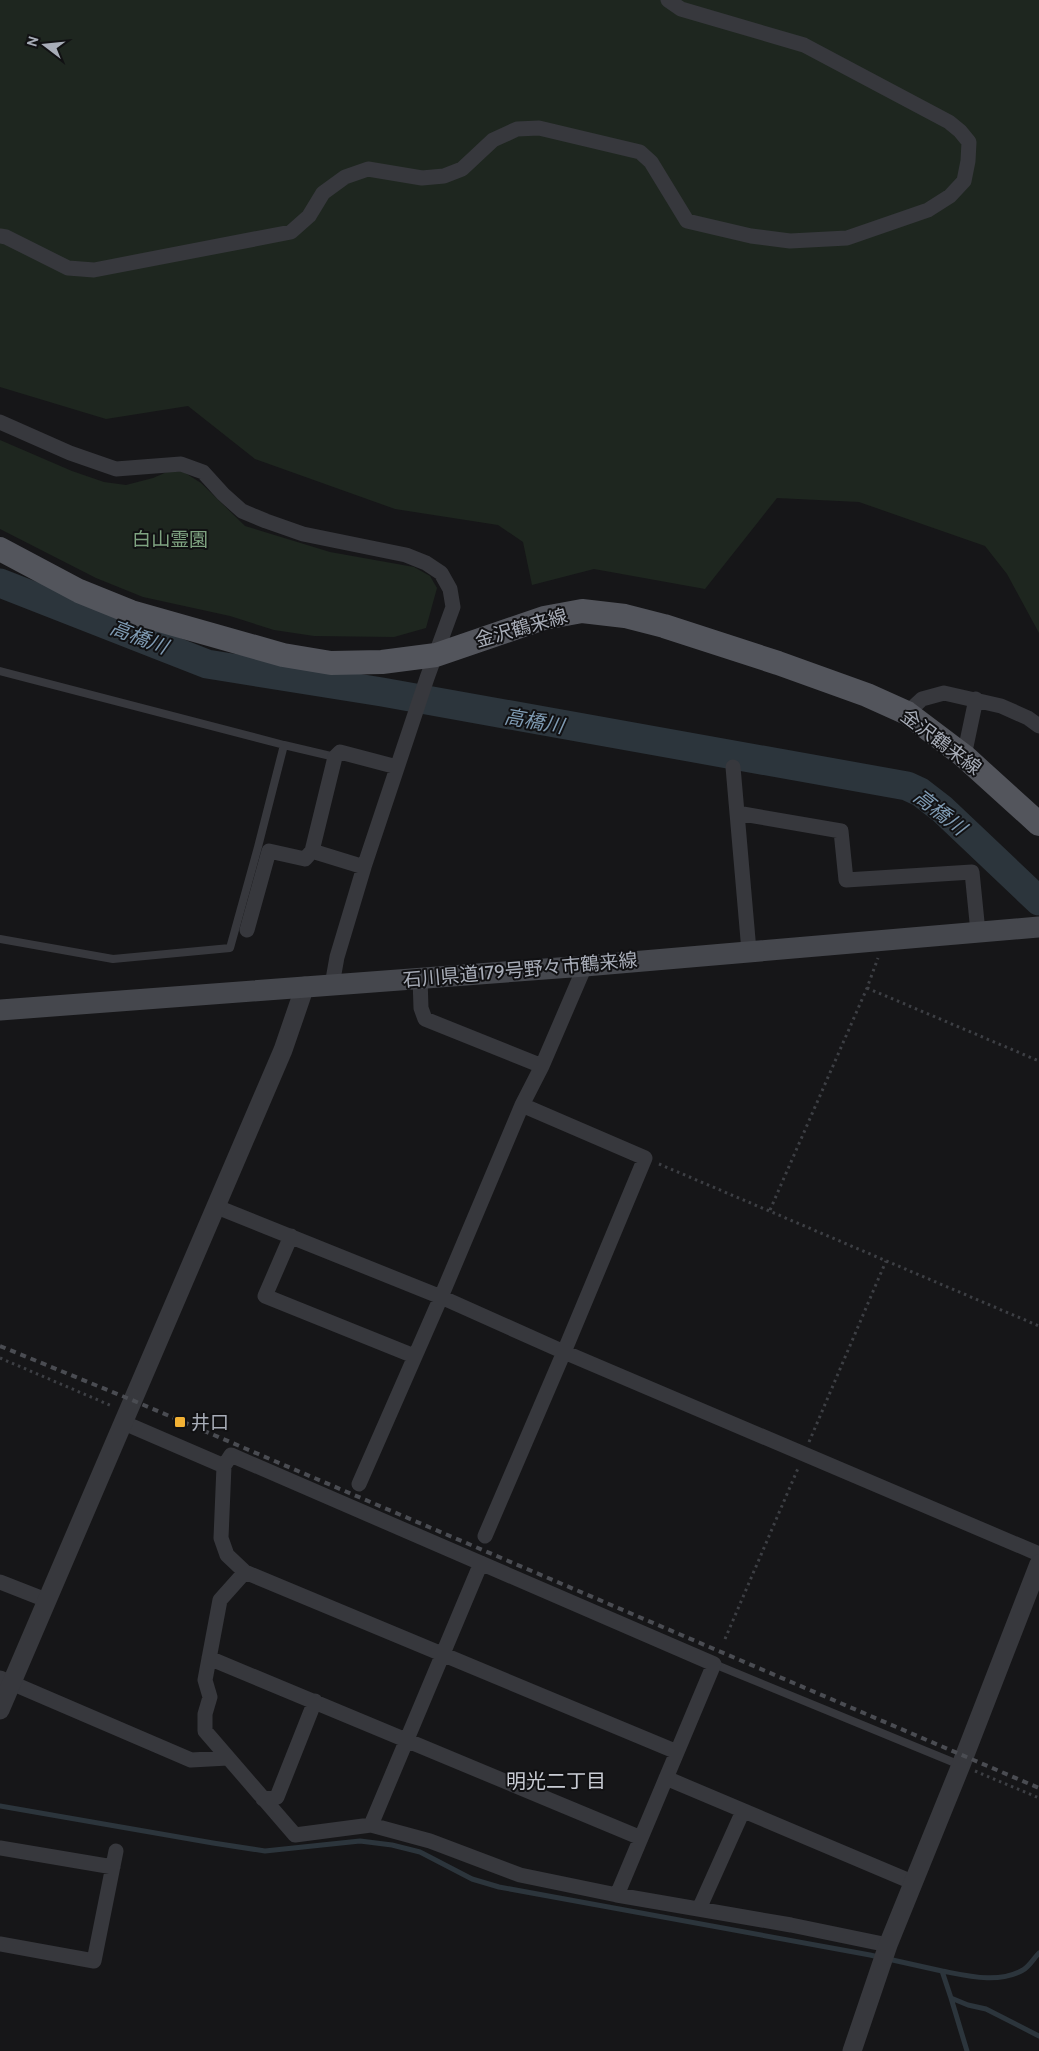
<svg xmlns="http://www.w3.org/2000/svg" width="1039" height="2051" viewBox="0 0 1039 2051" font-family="Cabin,'Noto Sans JP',sans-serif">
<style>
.green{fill:#1e261f}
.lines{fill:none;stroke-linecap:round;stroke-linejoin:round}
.stream{stroke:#2c353c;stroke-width:5}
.river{stroke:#2c353c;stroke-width:29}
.path{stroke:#3d3f44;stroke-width:3;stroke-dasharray:2.5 4;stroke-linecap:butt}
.service{stroke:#37383d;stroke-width:8}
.minor{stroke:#37383d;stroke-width:15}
.tertiary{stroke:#37383d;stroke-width:19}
.secondary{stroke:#45474d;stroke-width:21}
.primary{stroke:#53555c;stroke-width:24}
.rail{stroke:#4a4c52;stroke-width:4;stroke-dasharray:6 5;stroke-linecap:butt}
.poi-dot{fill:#f2b134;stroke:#111113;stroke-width:2}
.labels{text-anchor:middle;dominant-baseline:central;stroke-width:4;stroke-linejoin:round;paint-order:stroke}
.park-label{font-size:19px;fill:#7fa381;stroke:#111113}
.street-label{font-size:19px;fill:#a8adb8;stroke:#111113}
.poi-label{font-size:19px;fill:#a8adb8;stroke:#111113;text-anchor:start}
.water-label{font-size:20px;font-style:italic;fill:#7f9bb3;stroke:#111113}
.neighbourhood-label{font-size:20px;fill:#c9ccd4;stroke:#111113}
</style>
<rect width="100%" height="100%" fill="#161618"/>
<path class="green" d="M0 0H1039V633L1007 574 985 546 859 502 777 498 705 589 594 569 532 585 523 542 498 525 395 509 255 459 188 406 106 419 0 387Z
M0 440 72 471 104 482 126 485 153 478 167 472 182 471 201 483 245 526 330 552 414 567 430 576 437 588 426 628 394 637 314 636 274 630 230 616 143 597 96 578 0 529Z"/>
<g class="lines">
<path class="stream" d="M0 1806 213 1843 265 1851 360 1841 392 1845 420 1852 472 1879 499 1887 870 1955 942 1971 951 1998 968 2005 986 2009 1039 2036
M942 1971C968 1976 999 1984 1023 1970 1029 1967 1034 1958 1039 1953
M951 1998 967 2051"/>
<path class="river" d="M0 583 207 664 382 692 907 786 920 792 942 809 1039 901"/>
<path class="path" d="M867 988 1039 1061
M659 1164 1039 1326
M770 1210 867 988 878 958
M0 1358 112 1406
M809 1442 886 1261
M725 1639 799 1466
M975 1771 1039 1798"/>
<path class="service" d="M0 671 284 745
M0 939 113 959 230 948 258 847 284 745 335 757
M714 1664 960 1765"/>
<path class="minor" d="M0 236 6 237 68 268 94 270 291 232 309 216 323 193 345 177 368 169 422 178 444 176 462 169 493 140 517 129 539 128 640 152 651 162 687 221 751 236 790 241 847 238 928 210 950 196 964 181 968 161 969 142 960 131 949 122 804 45 681 9 668 0
M0 422 70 453 116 469 181 464 203 472 223 494 242 511 266 521 303 534 406 555 426 563 441 573 450 589 453 607 427 678 364 867 337 957 332 985
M907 713 922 699 944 693 1001 706 1028 718 1039 726
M964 756 976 699
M733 767 749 951
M737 813 841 831 846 880 972 872 978 932
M364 867 312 851 335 757 340 752 397 767
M247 930 269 851 305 859 312 851
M420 978 421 1008 425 1019 542 1066 585 966
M217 1207 441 1297 564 1352 1039 1554
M291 1236 265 1296 414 1356
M122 1422 224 1466 231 1455 714 1664 617 1895 791 1925 888 1945
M224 1466 221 1538 227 1555 245 1572 677 1752
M359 1484 441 1297 522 1105 542 1066
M485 1536 564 1352 645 1158 522 1105
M245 1572 220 1600 205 1680 210 1697 205 1714V1731L295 1835 371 1825 481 1563
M0 1582 46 1600
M209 1658 641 1838
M0 1678 191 1760 228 1758
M666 1778 912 1882
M263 1799 277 1797 315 1701
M371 1825 430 1841 520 1875 617 1895
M0 1848 113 1867
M699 1909 743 1811
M0 1944 94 1961 116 1851"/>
<path class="tertiary" d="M0 1710 283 1050 305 986
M852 2051 888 1945 961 1765 1039 1564"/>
<path class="secondary" d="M0 1010 585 966 1039 927"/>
<path class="primary" d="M0 549 79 591 131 612 283 655 331 663 382 662 436 655 544 618 582 611 625 616 664 626 778 663 867 695 907 713 964 756 1039 824"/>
<path class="rail" d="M0 1346 132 1400 1039 1788"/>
</g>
<rect class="poi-dot" x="174" y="1416" width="12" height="12" rx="2.5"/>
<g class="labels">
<g class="park-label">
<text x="170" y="539">白山霊園</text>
</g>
<g class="street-label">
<text transform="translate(521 628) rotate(-16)">金沢鶴来線</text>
<text transform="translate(941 742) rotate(37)">金沢鶴来線</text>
<text transform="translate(520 970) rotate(-5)">石川県道179号野々市鶴来線</text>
</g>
<g class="poi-label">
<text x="191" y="1422">井口</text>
</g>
<g class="water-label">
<text transform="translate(139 637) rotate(21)">高橋川</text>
<text transform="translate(534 721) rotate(10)">高橋川</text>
<text transform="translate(940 812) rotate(38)">高橋川</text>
</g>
<g class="neighbourhood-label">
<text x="556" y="1781">明光二丁目</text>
</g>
</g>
<g transform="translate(45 45) rotate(286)" stroke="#111113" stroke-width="4" paint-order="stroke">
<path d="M0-4L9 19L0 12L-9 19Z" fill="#a8adb8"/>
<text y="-8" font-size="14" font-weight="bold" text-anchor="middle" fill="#a8adb8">N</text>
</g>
</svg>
